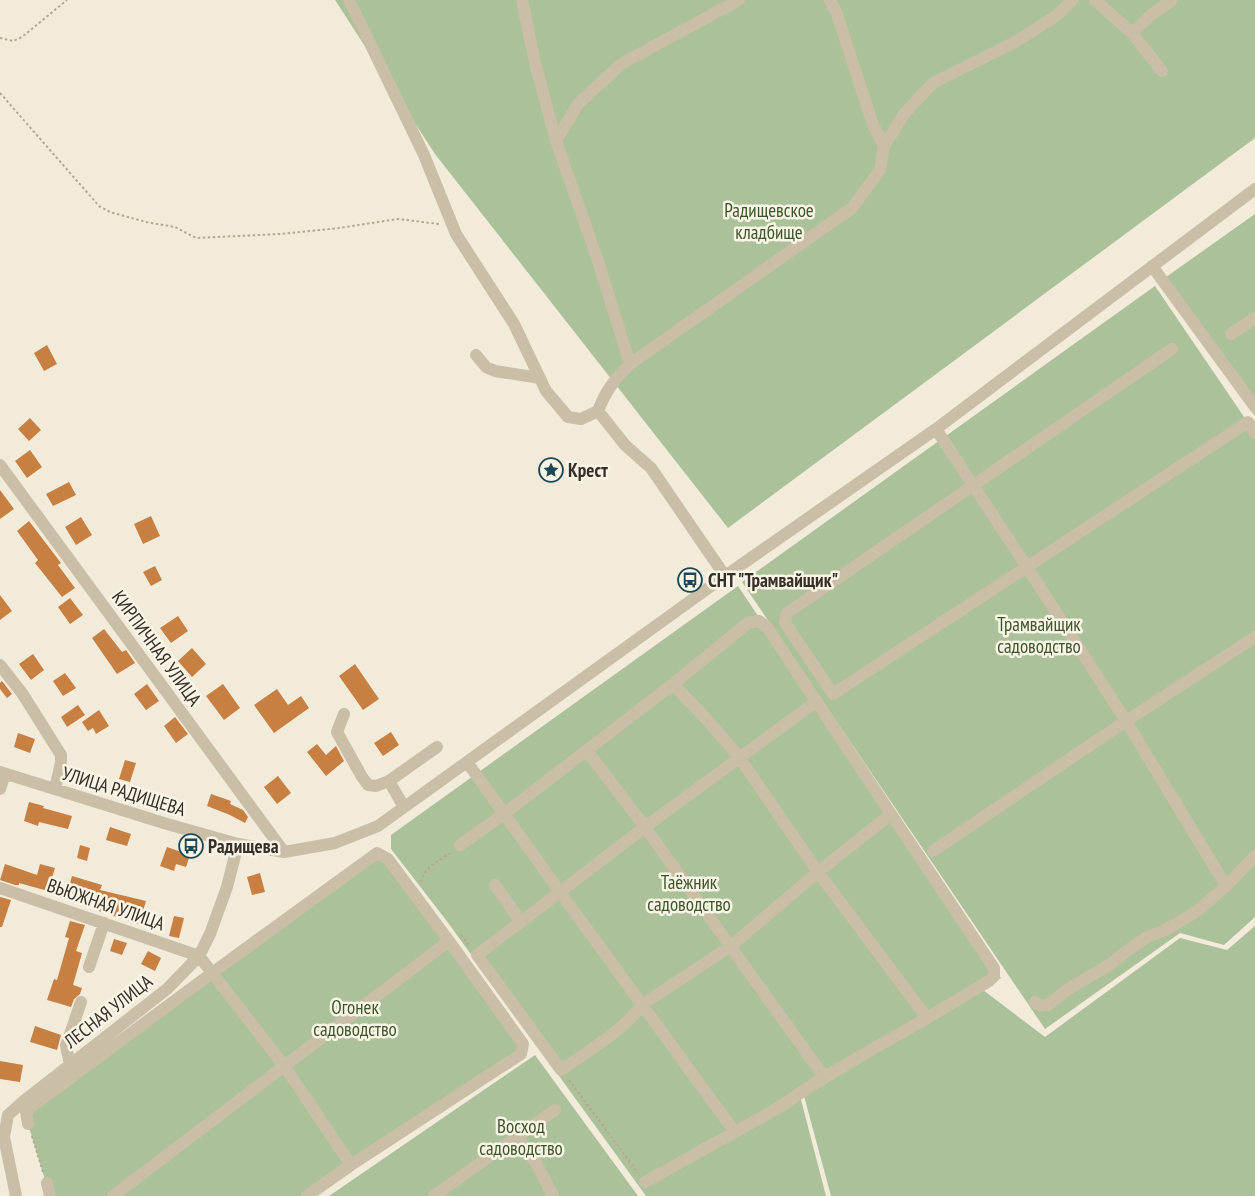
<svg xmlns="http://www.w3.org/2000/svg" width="1255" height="1196" viewBox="0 0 1255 1196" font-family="'PT Sans Narrow',sans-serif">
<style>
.green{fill:#abc19a}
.building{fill:#c77f42}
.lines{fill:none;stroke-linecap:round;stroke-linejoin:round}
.path{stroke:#b6a890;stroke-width:2;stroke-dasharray:2.5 2.5;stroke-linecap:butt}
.minor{stroke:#cabea6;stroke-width:12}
.labels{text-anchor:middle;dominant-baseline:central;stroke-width:5;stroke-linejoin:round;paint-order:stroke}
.park-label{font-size:19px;fill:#3c542a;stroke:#f9f5e6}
.poi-label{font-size:19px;font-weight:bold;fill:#362f27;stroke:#f9f5e6;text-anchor:start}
.street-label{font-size:19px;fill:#362f27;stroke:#f9f5e6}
</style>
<rect width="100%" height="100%" fill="#f2ebda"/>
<path class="green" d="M335 0H1255V138L728 528 435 154Z
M1255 214V416L1159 282Z
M1155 286 1255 433V917L1224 945 1180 933 1045 1029 742 582Z
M738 586 1001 978 800 1096 826 1196H646L446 920 391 849V835Z
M377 853 523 1044 521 1054 307 1196H50L28 1124 26 1111Z
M1255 926V1196H831L804 1096 983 990 1045 1037 1180 938 1227 950Z
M535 1055 638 1196H329Z"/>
<path class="building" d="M47 345 57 364 44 371 34 353Z
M30 418 41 430 29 441 18 429Z
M30 450 42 467 27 478 15 461Z
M69 482 76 495 53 506 46 494Z
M0 490 14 509 0 519Z
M151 516 160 536 143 544 134 524Z
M81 517 92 535 76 545 65 527Z
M29 521 61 563 58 565 75 588 62 597 35 563 38 560 17 531Z
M155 566 162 580 151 586 143 572Z
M0 595 12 611 0 620Z
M70 598 83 615 70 624 58 607Z
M178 616 188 631 171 643 160 628Z
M104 629 122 652 126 650 135 663 117 674 92 638Z
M192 648 206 664 192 677 178 661Z
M33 654 44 670 31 680 19 664Z
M355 664 379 699 363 710 339 676Z
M65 673 76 688 63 696 53 681Z
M2 681 12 694 7 698 0 689V683Z
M147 684 159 701 146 710 134 694Z
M223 684 240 708 224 720 206 696Z
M277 689 288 705 301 696 309 708 274 733 254 705Z
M78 705 85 715 67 727 61 717Z
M99 710 109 726 96 734 93 728 88 731 82 722Z
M175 717 188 734 176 743 164 726Z
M391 732 399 745 383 756 374 743Z
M18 733 35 739 30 753 14 747Z
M317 744 326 755 336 746 344 761 326 776 307 752Z
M125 760 136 763 130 782 119 779Z
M278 776 291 793 277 804 264 787Z
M211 794 231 801 230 804 243 810 248 817 245 823 230 815 207 806Z
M29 802 44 806 43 808 72 816 68 829 39 822 38 826 24 821Z
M110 827 131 834 127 846 106 840Z
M80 845 90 848 87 861 77 858Z
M167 847 190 855 186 867 176 864 174 871 160 866Z
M5 864 37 875 40 864 55 868 48 891 19 883V885H15L0 880Z
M260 873 265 892 252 895 247 877Z
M72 876 102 885 100 890 146 901 139 924 99 911 100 908 66 897Z
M0 897 11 900 2 927H0Z
M174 916 184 918 179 938 169 936Z
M70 921 85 925 76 951 82 953 73 985 82 988 80 994 74 999 71 1007 47 1000 54 979 57 980 69 938 65 937Z
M114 939 127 943 122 955 110 951Z
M148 951 161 958 155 971 141 964Z
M35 1026 61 1035 57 1050 30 1042Z
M0 1061 23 1065 20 1082 0 1079Z"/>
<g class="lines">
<path class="path" d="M0 38 13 41 22 37 67 0
M0 93 99 206 110 212 146 222 175 227 196 238 280 234 339 228 398 219 439 224
M421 882C423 868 440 860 450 853
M461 935 469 945
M569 1080 638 1173
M32 1136 43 1172"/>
<path class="minor" d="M349 0 424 155 456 234 514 324 546 391 568 417 581 419 598 411
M522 0 535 63 556 141 598 261 630 364
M830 0 837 14 873 125 884 146
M1095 0 1132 33 1151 15 1172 0
M1132 33 1162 71
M556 141 578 104 621 64 739 0
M1152 266 1255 407
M1231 334 1255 318
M1172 349 787 613 785 623 833 694 1248 422 1255 433
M476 355 486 367 495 371 540 378
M936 429 1027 567 1126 721 1226 886
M0 465 284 852
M725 576 651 468 625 445 598 411C606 390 615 379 630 364L852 208 880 170 884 146 904 114 933 83 1017 41 1056 16 1073 0
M0 665 22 693 61 755V762L55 789
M673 684 748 623 759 621 767 627 891 814 818 872 731 946 643 1004C622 1032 589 1050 561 1070L477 955 560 892 734 1131
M344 714 337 732 362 777 368 785 376 786 389 781 404 807
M587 751 645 827 817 701
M467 762 560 892 645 827 824 1077
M0 772 167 824 238 844 284 852 335 843 378 826 725 576 936 429 1255 189
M389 781 437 747
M0 789 5 774
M891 814 994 968V976L989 981 927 1018
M460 845 504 814 673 684 709 722 739 757 818 872 927 1018 824 1077 778 1108 645 1182
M933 851 1126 721 1255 637
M495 885 521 922
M0 888 199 956 285 1067 351 1165
M89 967 104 923
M1035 1002 1041 1006 1048 1005 1068 989 1109 965 1128 950 1147 937 1165 930 1196 912 1226 886 1255 856
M70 1065 66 1046 81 1002
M28 1124 26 1111 212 973 377 853 388 859 449 941 523 1044 521 1054 351 1165 307 1196
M518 1138 536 1163 553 1196
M47 1183 50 1196
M16 1196 4 1137 8 1115 25 1100 167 989 199 956 210 934 227 887 238 844
M113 1196 449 941
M434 1196 555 1110"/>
</g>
<defs>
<g id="sight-ring" transform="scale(1.25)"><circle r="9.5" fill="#f9f5e6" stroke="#1c4757" stroke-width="1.5"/><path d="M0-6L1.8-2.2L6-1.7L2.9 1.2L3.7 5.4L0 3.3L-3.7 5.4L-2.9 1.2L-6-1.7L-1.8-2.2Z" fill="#1c4757"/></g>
<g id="bus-ring" transform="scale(1.25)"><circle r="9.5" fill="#f9f5e6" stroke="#1c4757" stroke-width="1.5"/><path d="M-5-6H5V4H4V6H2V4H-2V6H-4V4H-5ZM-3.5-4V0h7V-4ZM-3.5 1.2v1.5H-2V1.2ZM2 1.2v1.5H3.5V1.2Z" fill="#1c4757"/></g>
</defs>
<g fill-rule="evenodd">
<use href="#sight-ring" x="551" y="470"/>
<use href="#bus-ring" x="690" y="580"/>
<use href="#bus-ring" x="191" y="846"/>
</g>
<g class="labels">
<g class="park-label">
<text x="769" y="210">Радищевское<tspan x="769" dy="22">кладбище</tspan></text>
<text x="1039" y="624">Трамвайщик<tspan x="1039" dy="22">садоводство</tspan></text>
<text x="689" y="882">Таёжник<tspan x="689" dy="22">садоводство</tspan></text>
<text x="355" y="1007">Огонек<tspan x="355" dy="22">садоводство</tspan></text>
<text x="521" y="1126">Восход<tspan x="521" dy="22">садоводство</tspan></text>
</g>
<g class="poi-label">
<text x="568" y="470">Крест</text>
<text x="708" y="580">СНТ "Трамвайщик"</text>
<text x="208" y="846">Радищева</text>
</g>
<g class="street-label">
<text transform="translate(157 648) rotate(54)">КИРПИЧНАЯ УЛИЦА</text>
<text transform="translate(124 791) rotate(17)">УЛИЦА РАДИЩЕВА</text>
<text transform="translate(106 904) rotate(19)">ВЬЮЖНАЯ УЛИЦА</text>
<text transform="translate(108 1011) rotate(-38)">ЛЕСНАЯ УЛИЦА</text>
</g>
</g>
</svg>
